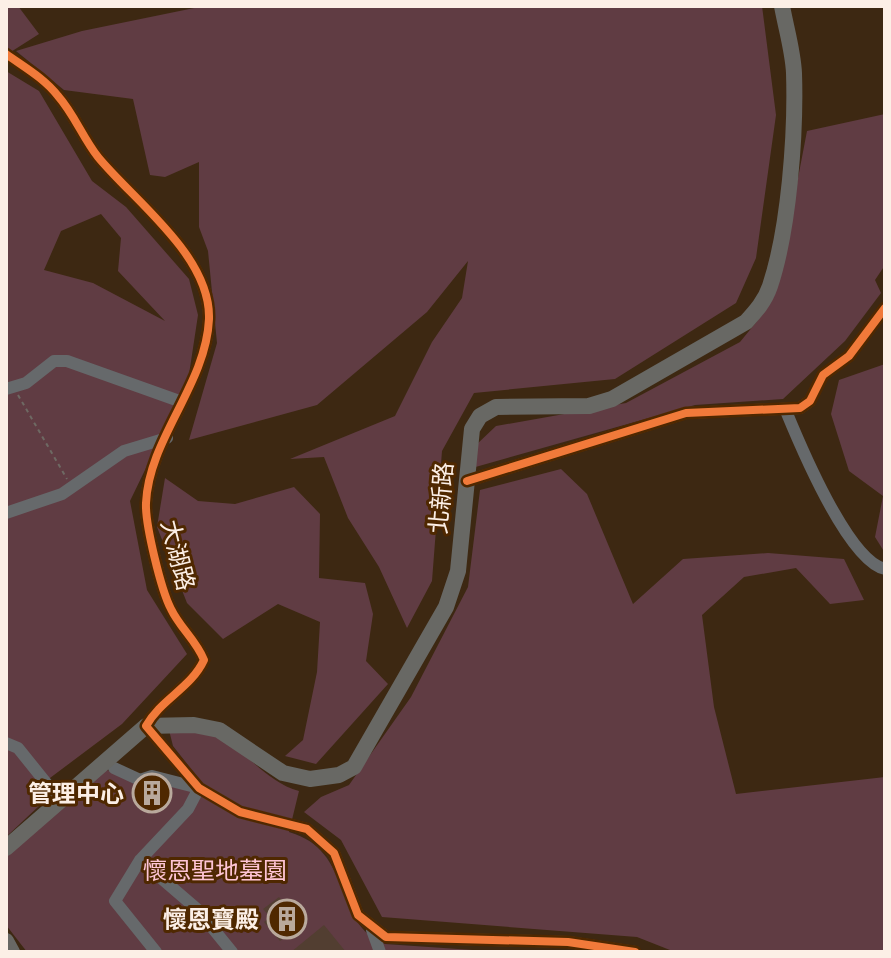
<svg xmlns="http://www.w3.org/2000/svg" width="891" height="958" viewBox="0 0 891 958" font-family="'PT Sans','Noto Sans TC',sans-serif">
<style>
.green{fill:#603c43;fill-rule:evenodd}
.building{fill:#523e31}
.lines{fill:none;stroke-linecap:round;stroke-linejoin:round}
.path{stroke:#6e6963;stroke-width:2;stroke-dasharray:4 4;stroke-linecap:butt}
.minor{stroke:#66696b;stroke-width:12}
.major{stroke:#686864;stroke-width:16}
.cycleway-casing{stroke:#4f2800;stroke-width:13}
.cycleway{stroke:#f17a3a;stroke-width:8}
.labels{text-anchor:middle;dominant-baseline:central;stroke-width:6;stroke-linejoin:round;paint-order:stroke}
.street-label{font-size:24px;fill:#fcefe6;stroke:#4f2800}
.poi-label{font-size:24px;font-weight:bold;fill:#fcefe6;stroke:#4f2800;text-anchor:end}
.park-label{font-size:24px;fill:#fec5d5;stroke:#4f2800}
</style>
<rect width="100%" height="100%" fill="#3d2812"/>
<path class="green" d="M6 6H18L39 34 6 55Z
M204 6H762L776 115 756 258 736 303 615 379 474 393 442 451 432 581 407 628 379 567 348 518 324 457 290 459 395 416 432 342 462 298 468 261 427 312 317 405 189 440 217 343 208 251 199 227V162L165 177 150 175 133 99 64 90 16 51 82 31Z
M6 71 39 91 92 181 126 207 189 279 198 315 188 381 130 501 147 590 187 654 122 724 38 787 40 805 6 837ZM101 214 121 238 118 271 165 321 93 283 44 270 61 231Z
M885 114V265L875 280 881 293 845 341 783 399 695 405 472 468 476 445 496 426 626 403 740 342 758 320 781 267 807 131Z
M885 364V553L875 537 883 496 849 471 831 414 839 380Z
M561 469 587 494 633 604 683 559 768 553 844 559 864 600 830 604 796 568 744 577 702 615 714 707 736 794 885 777V952H675L637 937 382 917 341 840 304 812 321 797 349 785 411 697 468 587 480 490Z
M165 478 198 501 235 504 294 487 320 514 319 578 365 583 373 614 366 661 388 684 316 764 285 756 303 740 317 672 320 622 278 604 223 639 187 603 157 527Z
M169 730C180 730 192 729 202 731 239 738 261 781 299 791L289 832C355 851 330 922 385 944L502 952H27L6 925V851L104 769 144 783 199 779 173 746Z"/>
<path class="building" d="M152 785 161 788 165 799 147 806 140 789Z
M279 897 285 904 290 900 307 920 280 941 264 922 270 917 263 909Z
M324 925 346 952H291Z"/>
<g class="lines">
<path class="path" d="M18 395 67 479"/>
<path class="minor" d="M6 54C24 67 44 78 58 96 74 114 83 138 98 157 134 201 211 256 209 319 206 385 149 438 146 503 145 524 161 590 171 609 180 628 196 640 204 660 191 688 161 699 146 726L199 788 240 812 307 829 334 853 358 915 386 937 568 942 635 952
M6 389 26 383 54 361H67L182 402
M786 411C800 445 848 561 885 569
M467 481 686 413 800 408 810 401 823 375 849 356 885 308
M6 513 62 494 124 451 167 438
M6 743 18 748 59 799
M114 768 140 780 152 776 199 788 188 809 140 860 115 901 156 952
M140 860 197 909 232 952
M372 930 380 952"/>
<path class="major" d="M6 848 146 726 194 725 219 730 283 773 310 779 339 775 354 767 446 607 458 571 472 429 480 416 496 407 589 406 612 399 746 322C756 311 765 301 770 286 789 229 796 134 794 73 793 51 786 28 782 6
M6 941 12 952"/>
<g class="cycleway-casing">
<path id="cycleway" d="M6 54C24 67 44 78 58 96 74 114 83 138 98 157 134 201 211 256 209 319 206 385 149 438 146 503 145 524 161 590 171 609 180 628 196 640 204 660 191 688 161 699 146 726L199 788 240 812 307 829 334 853 358 915 386 937 568 942 635 952
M467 481 686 413 800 408 810 401 823 375 849 356 885 308"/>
</g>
<use href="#cycleway" class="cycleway"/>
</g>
<defs>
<g id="building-ring" transform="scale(2)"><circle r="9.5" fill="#4f2800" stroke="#b9a99c" stroke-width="1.5"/><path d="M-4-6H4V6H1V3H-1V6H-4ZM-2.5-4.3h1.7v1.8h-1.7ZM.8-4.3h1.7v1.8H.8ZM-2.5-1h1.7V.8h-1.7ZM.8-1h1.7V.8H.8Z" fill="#b9a99c"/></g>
</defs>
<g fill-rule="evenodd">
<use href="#building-ring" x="152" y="793"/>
<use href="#building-ring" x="287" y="919"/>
</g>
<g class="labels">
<g class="street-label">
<text transform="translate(441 498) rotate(-85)">北新路</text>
<text transform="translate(178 555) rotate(76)">大湖路</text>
</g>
<g class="poi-label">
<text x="124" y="793">管理中心</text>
<text x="259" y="919">懷恩寶殿</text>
</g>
<g class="park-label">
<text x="215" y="870">懷恩聖地墓園</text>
</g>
</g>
<rect width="891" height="958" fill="none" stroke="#fcefe6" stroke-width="16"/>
</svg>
